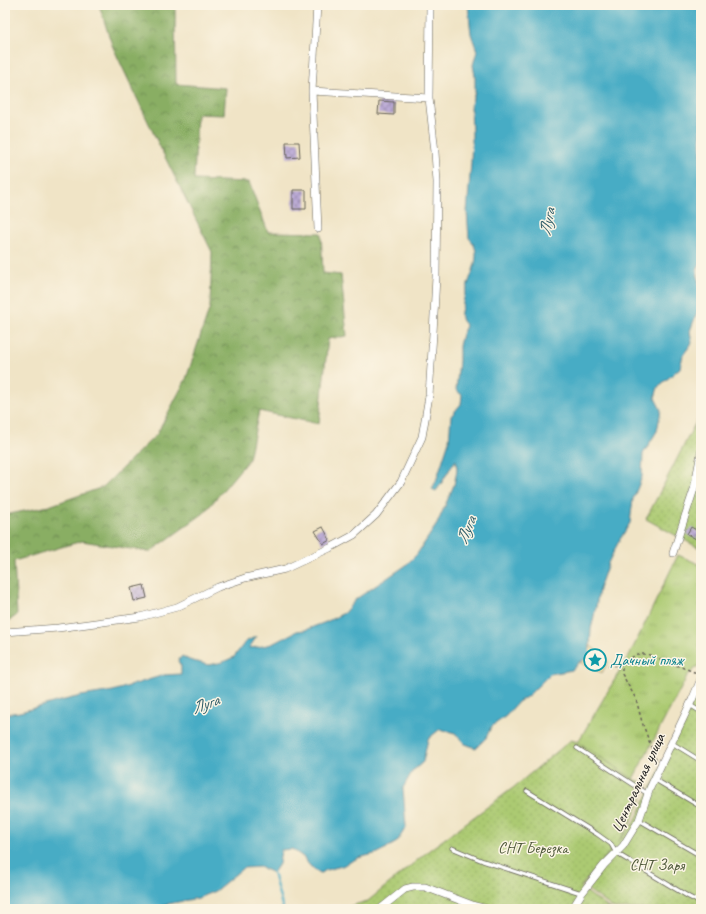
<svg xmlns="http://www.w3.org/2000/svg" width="706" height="914" viewBox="0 0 706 914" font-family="Caveat,sans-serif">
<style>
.grass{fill:url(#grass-tufts);stroke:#647347}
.forest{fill:url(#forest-crowns);stroke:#526540}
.sand{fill:url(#sand-dots);stroke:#857b5d}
.garden{fill:url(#garden-dots);stroke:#647347}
.water{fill:#46acc5;stroke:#316470}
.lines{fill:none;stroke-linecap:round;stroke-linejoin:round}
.stream{stroke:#46acc5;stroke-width:2.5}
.building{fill:url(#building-cross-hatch)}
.lane-casing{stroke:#666258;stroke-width:5}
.street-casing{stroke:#666258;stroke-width:8}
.path{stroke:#666258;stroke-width:1.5;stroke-dasharray:3 3;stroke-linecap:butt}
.lane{stroke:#fff;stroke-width:3.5}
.street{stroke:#fff;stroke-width:7}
.labels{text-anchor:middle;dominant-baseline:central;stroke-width:3;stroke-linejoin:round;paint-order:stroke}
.culture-label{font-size:16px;fill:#0d838f;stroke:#fcf5e5;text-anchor:start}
.street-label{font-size:16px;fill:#1c1c1c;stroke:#fcf5e5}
.park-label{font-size:16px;fill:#4e593a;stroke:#fcf5e5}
.water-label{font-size:17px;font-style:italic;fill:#2f5d68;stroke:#fcf5e5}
</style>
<defs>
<pattern id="grass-tufts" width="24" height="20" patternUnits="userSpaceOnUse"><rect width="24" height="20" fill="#acca72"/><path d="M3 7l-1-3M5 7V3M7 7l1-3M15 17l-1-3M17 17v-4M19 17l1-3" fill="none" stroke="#93ad62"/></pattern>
<pattern id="forest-crowns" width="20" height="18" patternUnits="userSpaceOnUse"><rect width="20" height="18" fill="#89ae64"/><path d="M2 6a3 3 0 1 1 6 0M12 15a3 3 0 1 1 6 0" fill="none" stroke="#6f8d52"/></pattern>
<pattern id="sand-dots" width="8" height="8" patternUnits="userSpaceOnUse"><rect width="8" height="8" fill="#eeda9e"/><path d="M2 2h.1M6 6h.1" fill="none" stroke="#ccba88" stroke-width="1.8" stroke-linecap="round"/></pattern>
<pattern id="garden-dots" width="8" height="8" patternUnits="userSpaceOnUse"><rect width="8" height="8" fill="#acca72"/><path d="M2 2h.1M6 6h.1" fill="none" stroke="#93ad62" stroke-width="1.8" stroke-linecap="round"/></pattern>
<pattern id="building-cross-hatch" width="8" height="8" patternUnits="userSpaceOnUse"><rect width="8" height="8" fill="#bcabd6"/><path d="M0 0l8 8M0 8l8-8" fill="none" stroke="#988aad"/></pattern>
</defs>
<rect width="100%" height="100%" fill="#fcf5e5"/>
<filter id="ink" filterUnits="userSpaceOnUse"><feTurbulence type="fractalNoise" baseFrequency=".025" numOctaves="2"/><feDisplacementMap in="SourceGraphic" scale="8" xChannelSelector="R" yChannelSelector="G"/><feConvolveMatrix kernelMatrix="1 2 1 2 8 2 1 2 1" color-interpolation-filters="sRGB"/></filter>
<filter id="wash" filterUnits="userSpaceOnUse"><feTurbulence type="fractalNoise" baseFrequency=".012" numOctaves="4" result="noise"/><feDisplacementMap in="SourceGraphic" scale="16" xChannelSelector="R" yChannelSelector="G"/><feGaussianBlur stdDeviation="0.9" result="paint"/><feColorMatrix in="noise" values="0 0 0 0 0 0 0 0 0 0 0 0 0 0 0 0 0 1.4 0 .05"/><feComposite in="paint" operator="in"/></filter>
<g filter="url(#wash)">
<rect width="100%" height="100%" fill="#f0e4c6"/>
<path class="grass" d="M678 555 701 565V663L688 675 633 779 578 742 631 652Z"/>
<path class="forest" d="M99 5H175L176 84 226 88 224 115 197 114 194 180 249 182 268 232 321 233 323 273 341 275 347 336 328 339 319 424 259 411 249 459 204 513 150 552 82 541 14 561 17 615 5 624V515L49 506 103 487 157 434 186 379 210 307 212 252 159 145 112 45Z"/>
<path class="sand" d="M590 645 608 661 602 673 579 662 589 658Z"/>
<path class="garden" d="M701 412V549L646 519Z
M701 686V909H614L583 886 613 848 580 887 610 909H340L368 901 432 848 513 788 571 740 578 742 633 779 648 784 632 820 619 841 635 821Z"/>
<path class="water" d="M468 5H701V262L697 269 701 302 690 331 692 343 683 355 680 368 658 387 655 398 661 410 657 431 643 454 642 477 633 499 630 523 619 541 608 563 599 589 596 607 591 629 589 658 579 662 572 670 550 674 528 696 518 702 506 716 491 727 486 738 476 748 465 744 455 733 440 729 428 739 423 762 415 769 413 770 403 788 406 827 397 842 378 853 358 858 342 866 326 870 320 874 310 866 303 857 292 849 281 850 279 864 273 873 260 867 243 868 215 891 198 898 168 904 155 909H5V714L20 712 56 702 81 696 113 691 164 675 181 674V666L178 661 182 656 189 660 209 665 223 662 234 657 245 642 257 636 249 648 258 647 272 644 297 631 305 630 326 622 344 613 356 599 405 566 417 554 437 524 454 485 457 470 456 460C448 470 444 481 436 491L432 489 436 481 449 441 451 416 461 404 462 395 456 390 459 361V346L462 334 466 326C465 325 463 322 462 321 459 315 462 309 463 303 464 298 465 293 467 288 471 272 484 253 469 238L467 212 471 163 472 135 471 104 475 92V76L473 65 477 51 471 34Z"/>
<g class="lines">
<path class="stream" d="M272 871 273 873 283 909"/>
</g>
<g id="blocks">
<path class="building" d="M379 101 394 102V115L378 114Z
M286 142H299L300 157 287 158Z
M293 190H306V209H293Z
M323 527 330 540 323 544 315 531Z
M691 527 700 532 696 539 687 534Z
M144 585 147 598 134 601 131 588Z"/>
</g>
</g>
<g filter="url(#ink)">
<use href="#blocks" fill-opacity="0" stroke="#666258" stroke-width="1"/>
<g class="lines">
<g class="lane-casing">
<path id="lane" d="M690 705 701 712
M672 743 701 761
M577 748 648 794
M654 779 701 807
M527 791 597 834 611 844 616 853 689 897 701 903
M639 820 701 856
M452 848 483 861 581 893"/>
</g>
<g class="street-casing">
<path id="street" d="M317 5 312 91 318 229
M312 91 429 98
M673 553 694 489 701 453
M5 632 58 628 140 617 177 607 218 587 245 578 285 569 330 548 354 535 376 515 401 482 422 437 429 396 433 333 436 277 437 182 435 152 429 98 430 5
M380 909 405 889 413 887H425L475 906 487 909
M572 909 582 893 604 865 623 846 639 820 650 788 692 700 701 679"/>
</g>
<path class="path" d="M608 666H612L622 664
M656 760 642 722 636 699 622 674V664L637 654H647L697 673"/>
<use href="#lane" class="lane"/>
<use href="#street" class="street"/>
</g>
</g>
<defs>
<g id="sight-ring" transform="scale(1.15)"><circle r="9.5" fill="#fcf5e5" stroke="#0f9aa8" stroke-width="1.5"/><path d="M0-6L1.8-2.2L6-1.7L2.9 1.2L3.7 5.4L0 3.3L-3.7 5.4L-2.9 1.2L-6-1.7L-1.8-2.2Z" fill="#0f9aa8"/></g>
</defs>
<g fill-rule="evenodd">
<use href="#sight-ring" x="595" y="660"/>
</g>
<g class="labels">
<g class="culture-label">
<text x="610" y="660">Дачный пляж</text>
</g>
<g class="street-label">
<text transform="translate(638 783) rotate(-65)">Центральная улица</text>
</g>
<g class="park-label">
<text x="533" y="848">СНТ Березка</text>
<text x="657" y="865">СНТ Заря</text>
</g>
<g class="water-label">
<text transform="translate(547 222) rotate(-79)">Луга</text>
<text transform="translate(466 530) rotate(-67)">Луга</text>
<text transform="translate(205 704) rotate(-20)">Луга</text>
</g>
</g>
<rect width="706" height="914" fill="none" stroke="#fcf5e5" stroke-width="20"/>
</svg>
